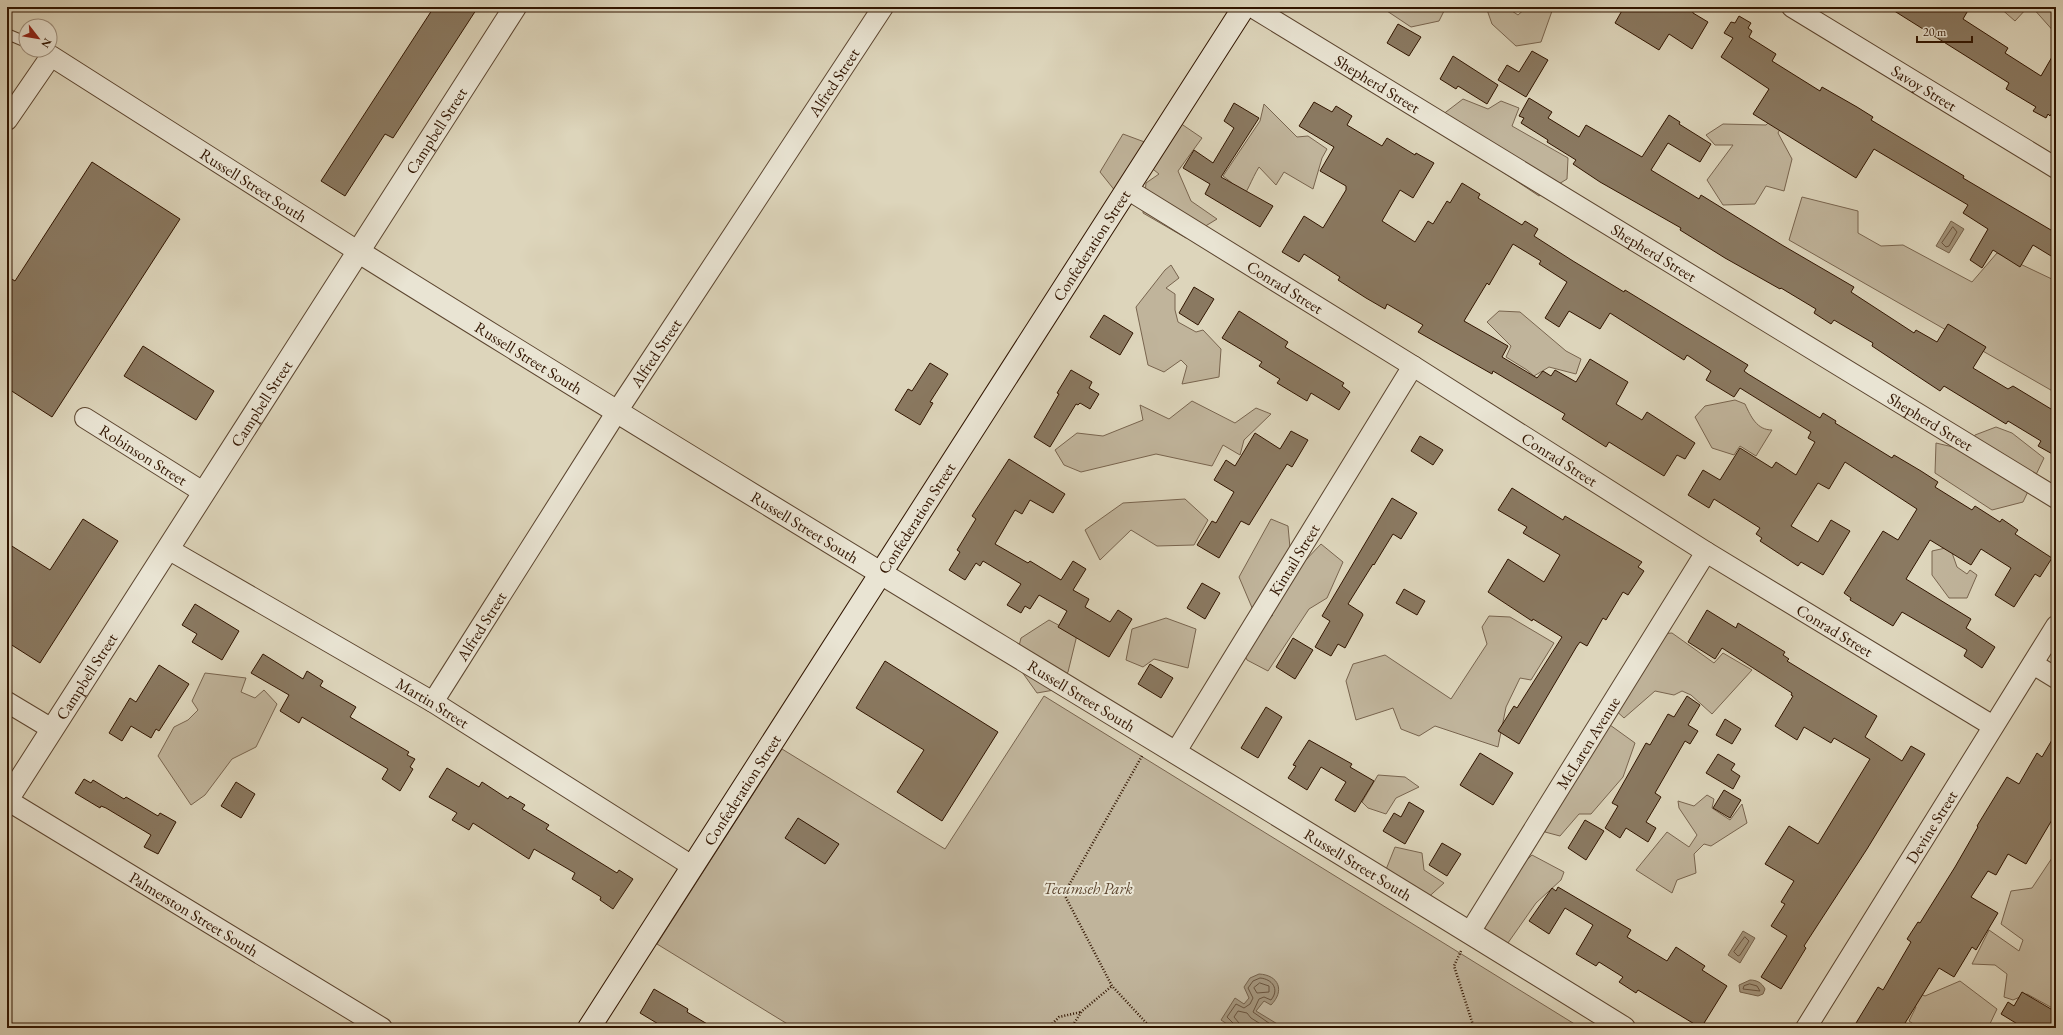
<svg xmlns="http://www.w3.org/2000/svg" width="2063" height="1035" viewBox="0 0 2063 1035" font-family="'EB Garamond',serif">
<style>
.green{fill:#c0b49b;stroke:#78644e}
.water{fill:#a3947b;stroke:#75614a}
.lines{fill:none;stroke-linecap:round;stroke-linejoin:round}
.shore{stroke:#6a543e;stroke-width:1}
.building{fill:#8a7961;stroke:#311500}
.service-casing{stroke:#5c452f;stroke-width:12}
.minor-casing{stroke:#5c452f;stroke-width:22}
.tertiary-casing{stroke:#5c452f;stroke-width:24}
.secondary-casing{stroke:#311500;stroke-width:24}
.path{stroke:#311500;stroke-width:2.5;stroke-dasharray:1 2;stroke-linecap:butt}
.service{stroke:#e9e4d3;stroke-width:10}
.minor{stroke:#e9e4d3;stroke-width:20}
.tertiary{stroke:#e9e4d3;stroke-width:22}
.secondary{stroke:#e9e4d3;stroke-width:22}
.labels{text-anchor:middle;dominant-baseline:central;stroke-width:4;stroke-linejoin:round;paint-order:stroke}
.street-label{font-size:16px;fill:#311500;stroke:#e9e4d3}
.park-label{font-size:16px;font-style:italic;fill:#5c452e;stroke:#e9e4d3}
</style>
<rect width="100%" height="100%" fill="#ddd5bb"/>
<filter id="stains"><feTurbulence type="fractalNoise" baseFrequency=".005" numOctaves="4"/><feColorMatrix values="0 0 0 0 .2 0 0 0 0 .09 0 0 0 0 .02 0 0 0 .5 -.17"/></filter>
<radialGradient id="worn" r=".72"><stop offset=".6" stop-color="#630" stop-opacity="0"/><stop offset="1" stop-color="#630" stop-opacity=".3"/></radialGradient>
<path class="green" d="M1389 7H1446L1439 21 1411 27 1387 11Z
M1486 7H1506L1518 15 1527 7H1544L1552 11 1541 42 1516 46 1492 24Z
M1999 7H2028L2015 21Z
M2032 7H2056V34Z
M1463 99 1488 109 1501 101 1519 108 1512 126 1568 158 1567 179 1539 196 1441 131 1442 115Z
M1264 104 1297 137 1308 136 1327 149 1322 158 1313 189 1284 172 1276 185 1259 167C1251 180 1248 192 1238 204L1224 198 1232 183 1223 176 1260 121Z
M1773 118 1782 125 1778 133 1792 159 1784 191 1766 186 1755 204 1723 205 1707 180 1733 145H1715L1706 135 1723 124 1766 125Z
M1180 123 1202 138 1178 171 1191 201 1217 219 1186 238 1143 213 1146 183 1159 174 1149 166 1116 192 1100 172 1123 134 1158 147Z
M1802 197 1858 211V233L1881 246 1903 245 1972 282 1997 253 2056 281V393L1789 240Z
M1171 265 1179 278 1166 288 1175 294V310L1178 322 1196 332 1203 330 1221 349 1219 377 1182 384 1187 366 1181 360 1164 372 1148 365 1136 307 1165 270Z
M1499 311 1520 312 1566 351 1581 359 1576 374 1549 367 1534 376 1527 370 1506 357 1511 346 1487 322Z
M1735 400 1745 404C1751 417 1757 430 1772 430L1756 456 1740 446 1734 455 1712 448 1695 417 1705 406Z
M1192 401 1235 423 1256 408 1271 414 1244 440 1240 455 1223 445 1212 466 1156 454 1081 472 1064 465 1055 450 1077 433 1103 436 1143 420 1140 405 1169 419Z
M1996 427 2012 433 2044 458 2023 502 1992 510 1935 473 1936 443 1966 450 1975 435Z
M1185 499 1208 520 1194 545 1157 546 1131 530 1100 560 1085 530 1123 503Z
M1271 519 1288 526 1291 559 1301 565 1321 544 1343 562 1327 598 1309 609 1268 671 1247 660 1238 641 1259 630 1273 615 1253 610 1239 577Z
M1950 547 1957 567 1967 574 1970 570 1977 575 1967 598H1949L1932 575V551Z
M1489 616 1510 617 1554 643 1531 680 1520 678 1506 707 1498 747 1435 726 1419 736 1401 729 1393 708 1356 720 1346 681 1353 664 1385 655 1451 699 1487 644 1482 627Z
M1166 618 1196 629 1188 668 1154 659 1143 667 1126 660 1132 629Z
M1049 620 1077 635 1068 672 1054 690 1037 693 1015 662 1021 638Z
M1672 633 1714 663 1723 653 1752 670 1712 714 1691 695 1682 691 1674 695 1655 691 1624 718 1612 707 1660 634Z
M205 673 246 678 241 692 255 698 264 690 277 704 256 747 232 759 205 795 191 805 158 756 174 727 188 720 198 710 192 701Z
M1044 696 1581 1028H794L657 944 782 749 945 849Z
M1610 725 1635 743 1623 777 1591 814H1579L1560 836 1545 832 1546 819Z
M1378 775 1405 777 1419 787 1396 798 1386 814 1368 808 1362 802Z
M1707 795 1714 799 1712 808 1730 820 1742 804 1747 823 1711 846 1704 844 1694 854 1696 873 1677 880 1672 893 1636 870 1667 832 1689 847 1697 835 1679 808 1678 801 1694 806Z
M1395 847 1422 853 1424 870 1444 883 1423 902 1383 877Z
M2056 852V1010L2027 994 2013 1000 2004 997 2007 974 1995 965 1972 964 1989 930 2019 951 2023 940 2001 924 2011 891 2032 888Z
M1532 855 1564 872 1561 880 1536 903 1503 950 1479 933 1511 875Z
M1960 981 1997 1009 1988 1028H1919L1909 1021 1916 1007 1898 995 1905 987 1925 996Z"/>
<path class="water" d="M1951 221 1964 229 1949 253 1936 246Z
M1743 931 1755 938 1740 963 1728 955Z
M1259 974C1279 975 1285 991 1271 1005L1264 1001 1256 1011 1284 1028H1233L1221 1020 1235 998 1244 1004 1249 998 1244 987 1250 978Z
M1750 980C1757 980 1762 983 1765 989L1763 994 1758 996 1740 992 1739 985Z"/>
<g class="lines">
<path class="shore" d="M1953 227 1957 232 1949 246 1946 247 1942 243Z
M1745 937 1749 941 1740 955 1738 956 1734 952Z
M1260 983 1269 986V992L1257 993 1254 988Z
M1750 984 1757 986 1760 991 1743 989 1744 986Z
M1235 1028 1234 1024 1227 1017 1236 1004 1244 1008 1250 1004 1253 998 1248 988 1253 981 1260 978C1272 979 1280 989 1271 1000L1264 997 1259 999 1253 1012 1276 1028
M1240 1028 1239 1023 1234 1017 1238 1011 1247 1013 1251 1018 1267 1028"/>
</g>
<path class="building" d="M434 7H478L393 138 385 134 345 196 321 181Z
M1624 7H1692L1693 13 1708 22 1692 49 1669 34 1659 50 1615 23Z
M1888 7H1970L1963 19 2008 48 2005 53 2041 76 2056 50V106L2050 116 2048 114 2046 118 2033 111 2036 107 2006 89 2009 83Z
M1739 16 1751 23 1748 28 1752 31 1749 37 1776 54 1772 61 1820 91 1822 87 1857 107 1873 117 1871 120 1964 176 1963 178 2056 233V259L2033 245 2020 267 1993 250 1982 268 1970 260 1988 229 1963 213 1968 205 1874 149 1856 178 1753 114 1769 89 1721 57 1733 38 1724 33 1731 22 1735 23Z
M1398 24 1421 37 1409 56 1387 43Z
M1532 51 1548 60 1526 97 1498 80 1507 65 1519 72Z
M1453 56 1498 85 1487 104 1458 86 1456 89 1440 79Z
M1529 98 1552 112 1548 118 1579 137 1586 125 1642 157 1669 115 1680 122 1679 124 1711 144 1700 162 1668 143 1651 170 1699 199 1701 195 1782 245 1854 287 1851 292 1914 333 1916 330 1937 342 1948 324 1986 347 1973 368 2008 389 2013 386 2056 412V456L2038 446 2041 441 2008 421 2006 424 1944 386 1940 391 1872 346 1873 343 1834 320 1831 324 1814 313 1816 309 1781 288 1780 289 1725 258 1680 230 1681 228 1600 182 1573 164 1576 160 1547 142 1548 140 1521 123 1524 118 1519 116Z
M1314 102 1332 112 1336 106 1352 116 1347 125 1382 146 1387 138 1415 155 1416 153 1434 163 1413 198 1400 190 1382 221 1415 242 1428 221 1433 224 1447 201 1450 203 1462 183 1480 194 1478 198 1522 225 1525 221 1538 229 1534 236 1573 261 1624 292 1625 290 1748 365 1744 371 1748 374 1820 418 1823 413 1836 421 1835 423 1892 458 1894 455 1921 471 1938 482 1935 487 1972 510 1975 506 2000 522 2002 519 2018 530 2015 534 2052 558 2040 577 2035 574 2014 607 1995 595 2011 568 1981 549 1971 565 1930 540 1906 579 1971 619 1966 628 1995 647 1982 668 1964 656 1967 650 1902 612 1893 626 1850 600 1851 598 1844 593 1883 531 1898 540 1917 509 1845 462 1829 489 1818 483 1791 526 1818 542 1831 520 1850 531 1823 575 1801 562 1798 566 1760 541 1762 538 1756 534 1760 528 1714 499 1709 508 1688 495 1703 470 1720 480 1740 448 1772 468 1776 462 1796 475 1815 442 1808 438 1811 432 1740 388 1734 397 1706 380 1711 371 1687 355 1684 360 1610 313 1600 329 1569 311 1559 327 1545 318 1567 282 1539 264 1541 261 1513 244 1489 285 1487 283 1464 321 1508 346 1502 357 1537 378 1543 371 1551 376 1555 370 1576 382 1590 359 1628 382 1616 404 1642 420 1647 412 1695 443 1685 459 1677 455 1664 476 1609 442 1606 447 1562 419 1565 414 1493 371 1492 374 1418 332 1423 325 1387 304 1385 309 1366 298 1338 280 1340 277 1304 254 1299 262 1282 252 1304 216 1323 228 1346 190V186L1320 171 1334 147 1299 126Z
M1234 103 1259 118 1221 177 1273 206 1260 227 1205 194 1210 184 1183 168 1194 150 1213 163 1234 128 1224 121Z
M92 162 180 219 52 417 7 388V276L15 281Z
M1194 287 1214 299 1198 325 1179 313Z
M1239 311 1288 342 1285 347 1344 383 1342 386 1350 392 1339 410 1311 393 1307 401 1277 383 1280 379 1259 366 1262 362 1222 338Z
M1104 315 1133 333 1120 355 1090 337Z
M143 346 214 391 196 420 124 376Z
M930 363 948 374 930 402 933 403 920 425 895 410 908 389 912 391Z
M1071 370 1092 382 1089 388 1099 394 1090 409 1080 403 1078 405 1076 404 1050 447 1034 437 1059 394 1057 393Z
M1291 431 1308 440 1292 467 1287 464 1249 525 1241 521 1219 558 1197 545 1212 521 1216 523 1234 492 1214 480 1226 460 1235 466 1255 433 1280 449Z
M1420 436 1443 450 1433 465 1411 451Z
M1009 459 1065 494 1053 513 1030 500 1022 514 1015 510 995 544 1028 563 1030 561 1061 580 1073 561 1086 569 1073 590 1089 599 1085 607 1110 622 1118 610 1132 619 1109 657 1058 627 1067 611 1039 595 1030 609 1025 606 1021 613 1007 605 1021 584 983 561 980 566 976 563 965 580 949 570 960 552 957 550 976 519 972 516Z
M1512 488 1563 520 1565 516 1642 562 1638 567 1644 571 1628 595 1623 592 1606 620 1603 618 1587 646 1580 642 1577 646 1519 744 1498 731 1514 706 1517 708 1562 637 1533 619 1532 621 1488 592 1508 559 1544 582 1560 555 1523 533 1527 527 1498 510Z
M1392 498 1417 513 1401 539 1393 534 1374 565 1373 564 1348 604 1362 613 1363 615 1345 648 1338 644 1331 656 1315 647 1330 621 1322 616Z
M83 519 118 541 40 663 7 642V543L50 570Z
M1202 583 1220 593 1205 619 1187 608Z
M1404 589 1425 601 1417 615 1396 603Z
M195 604 239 631 222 660 192 642 197 634 182 625Z
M1707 610 1736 628 1738 623 1785 652 1783 655 1789 659 1787 661 1877 716 1865 737 1902 761 1911 746 1925 754 1867 849 1804 946 1806 948 1781 989 1761 977 1787 936 1771 926 1785 904 1781 902 1794 881 1765 864 1789 826 1818 844 1870 759 1834 738 1831 743 1804 727 1797 740 1775 726 1793 696 1791 695 1792 693 1722 648 1715 659 1688 642Z
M1293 638 1313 650 1295 679 1276 667Z
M263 654 303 679 307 671 323 681 320 686 356 707 350 717 409 752 407 755 415 759 410 767 413 769 400 791 382 779 388 769 302 717 299 723 280 711 289 695 251 673Z
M885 661 998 732 942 821 897 792 924 750 856 708Z
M1150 664 1173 678 1161 698 1138 684Z
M159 665 189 684 159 731 156 729 151 738 131 726 122 741 109 733 130 698 136 702Z
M1687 696 1700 705 1688 725 1698 731 1690 744 1685 741 1655 793 1661 797 1646 822 1656 828 1648 842 1626 828 1620 838 1605 828 1618 806 1612 803 1646 743 1650 745 1668 714 1674 717Z
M1266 707 1282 717 1258 758 1241 748Z
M1725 719 1741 729 1732 744 1716 735Z
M2056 733V813L2026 864 2008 854 1996 875 1988 871 1971 897 1998 913 1976 950 1972 947 1954 977 1939 968 1902 1028H1853L1878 987 1883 990 1911 942 1907 939 1918 922 1920 923 1955 867 1978 827 1977 826 2007 777 2019 784 2037 753 2042 757Z
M1309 740 1352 764 1350 767 1374 781 1355 812 1335 800 1346 782 1321 767 1307 790 1288 778 1296 766 1293 765Z
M1480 753 1513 773 1493 805 1460 785Z
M1718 754 1735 764 1731 770 1740 776 1733 789 1706 773Z
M447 768 479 787 482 782 508 799 510 796 525 805 522 809 549 825 546 829 617 873 619 870 633 879 613 909 600 900 601 897 572 879 575 873 534 849 529 859 473 823 469 830 452 820 457 813 429 797Z
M84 779 91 783 93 780 124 799 126 797 158 816 160 813 176 822 158 854 144 847 151 835 106 808 101 806 100 808 75 793Z
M236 782 255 794 241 818 221 806Z
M1724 790 1741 800 1730 818 1713 808Z
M1409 802 1424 811 1405 844 1383 831 1394 813 1401 817Z
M798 818 839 844 825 864 785 838Z
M1585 820 1604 831 1586 860 1568 848Z
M1442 843 1461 854 1447 876 1429 865Z
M1558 887 1631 930 1627 937 1667 961 1676 947 1705 966 1702 970 1727 986 1701 1028 1638 990 1636 993 1619 982 1623 977 1599 962 1596 966 1576 954 1593 925 1565 908 1549 934 1529 921 1552 888 1556 891Z
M654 989 688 1009 687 1012 714 1028H665L640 1013Z
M2022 992 2056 1012V1028H2024L2001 1014 2008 1002 2014 1006Z"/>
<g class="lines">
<g class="service-casing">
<path id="service" d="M7 34 26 42"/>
</g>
<g class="minor-casing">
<g id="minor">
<path id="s1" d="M1252 7 2056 498"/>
<path id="s2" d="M1792 7 2056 168"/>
<path id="s3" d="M7 120 51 56 359 252"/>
<path id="s4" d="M1127 189 1413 366 1706 552 1993 726"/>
<path id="s5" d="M85 418 203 492"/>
<path id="s6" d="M168 549 433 702 692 866"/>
<path d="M2033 664 2056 678"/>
<path d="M7 702 52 729"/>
<path id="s7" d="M433 702 616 413 883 7"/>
<path id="s8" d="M1175 753 1413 366"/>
<path id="s9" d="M7 800 382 1028"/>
<path id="s10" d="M1470 932 1706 552"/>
<path id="s11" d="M1806 1028 2056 626"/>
</g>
</g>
<g class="tertiary-casing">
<g id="tertiary">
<path id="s12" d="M359 252C778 514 1204 767 1624 1028"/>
<path id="s13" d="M7 800 515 7"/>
</g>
</g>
<g class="secondary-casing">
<g id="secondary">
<path id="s14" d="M589 1028 1244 7"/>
</g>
</g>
<path class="path" d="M1142 756 1064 894 1112 986 1151 1028
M1461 951 1454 966 1474 1028
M1048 1028 1059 1017 1081 1012
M1071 1028 1082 1011 1112 986"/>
<use href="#service" class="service"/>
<use href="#minor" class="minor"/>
<use href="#tertiary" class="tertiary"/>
<use href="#secondary" class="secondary"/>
</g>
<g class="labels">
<g class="street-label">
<text stroke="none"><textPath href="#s7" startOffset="738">Alfred Street</textPath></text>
<text stroke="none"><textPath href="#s1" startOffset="147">Shepherd Street</textPath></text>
<text stroke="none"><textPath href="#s2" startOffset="155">Savoy Street</textPath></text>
<text stroke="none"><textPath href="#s13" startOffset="795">Campbell Street</textPath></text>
<text stroke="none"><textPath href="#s3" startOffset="318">Russell Street South</textPath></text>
<text stroke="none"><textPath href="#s14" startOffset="930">Confederation Street</textPath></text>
<text stroke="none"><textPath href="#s1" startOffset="471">Shepherd Street</textPath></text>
<text stroke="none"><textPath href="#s4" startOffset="186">Conrad Street</textPath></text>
<text stroke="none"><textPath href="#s7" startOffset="414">Alfred Street</textPath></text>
<text stroke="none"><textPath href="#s12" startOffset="200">Russell Street South</textPath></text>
<text stroke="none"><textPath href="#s13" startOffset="471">Campbell Street</textPath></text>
<text stroke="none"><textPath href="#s1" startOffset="795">Shepherd Street</textPath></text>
<text stroke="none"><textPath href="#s5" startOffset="69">Robinson Street</textPath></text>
<text stroke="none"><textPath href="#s4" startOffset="510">Conrad Street</textPath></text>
<text stroke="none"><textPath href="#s14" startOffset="606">Confederation Street</textPath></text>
<text stroke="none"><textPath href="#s12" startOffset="524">Russell Street South</textPath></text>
<text stroke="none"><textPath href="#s8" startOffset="227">Kintail Street</textPath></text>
<text stroke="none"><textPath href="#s7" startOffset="90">Alfred Street</textPath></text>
<text stroke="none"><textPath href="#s4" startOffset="834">Conrad Street</textPath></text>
<text stroke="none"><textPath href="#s13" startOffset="147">Campbell Street</textPath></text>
<text stroke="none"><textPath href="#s12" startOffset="848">Russell Street South</textPath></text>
<text stroke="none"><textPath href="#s6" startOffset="306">Martin Street</textPath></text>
<text stroke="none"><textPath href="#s10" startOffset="223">McLaren Avenue</textPath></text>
<text stroke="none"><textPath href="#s14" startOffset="283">Confederation Street</textPath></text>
<text stroke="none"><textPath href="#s11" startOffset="237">Devine Street</textPath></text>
<text stroke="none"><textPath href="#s12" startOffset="1172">Russell Street South</textPath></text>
<text stroke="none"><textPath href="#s9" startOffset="219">Palmerston Street South</textPath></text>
</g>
<g class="park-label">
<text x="1088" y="888">Tecumseh Park</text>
</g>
</g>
<rect width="2063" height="1035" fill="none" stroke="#ddd5bb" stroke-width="24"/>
<rect x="8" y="8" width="2047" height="1019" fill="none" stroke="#311500" stroke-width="2"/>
<rect x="12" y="12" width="2039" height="1011" fill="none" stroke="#311500"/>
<g transform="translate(38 38) rotate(121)"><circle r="19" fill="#e9e4d3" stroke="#9f917f"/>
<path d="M0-3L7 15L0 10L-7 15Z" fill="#8f2418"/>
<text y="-6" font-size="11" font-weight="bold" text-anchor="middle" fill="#311500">N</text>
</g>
<path d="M1917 36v6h55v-6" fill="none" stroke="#311500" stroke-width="2"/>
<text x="1923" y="36" font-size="12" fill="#311500" stroke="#e9e4d3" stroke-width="3" paint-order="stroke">20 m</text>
<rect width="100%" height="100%" filter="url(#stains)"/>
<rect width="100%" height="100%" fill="url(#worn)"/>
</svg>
